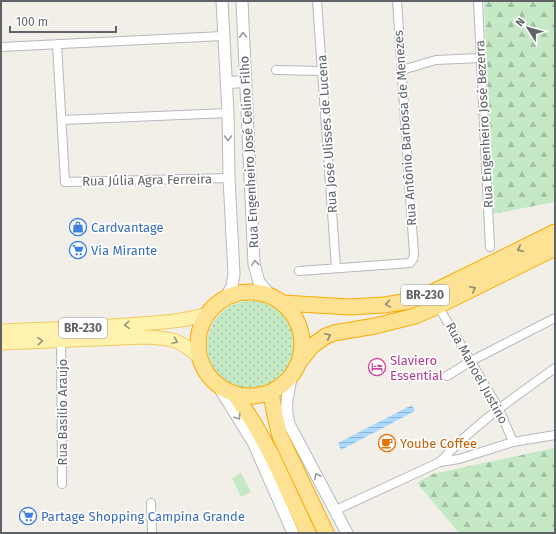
<svg xmlns="http://www.w3.org/2000/svg" width="556" height="534" viewBox="0 0 556 534" font-family="'Fira Sans',sans-serif">
<style>
.grass{fill:url(#grass-dots)}
.forest{fill:url(#forest-firs)}
.pitch{fill:#c5e8c5}
.water{fill:url(#water-rules)}
.lines{fill:none;stroke-linecap:round;stroke-linejoin:round}
.street-casing{stroke:#b5b8bc;stroke-width:10}
.secondary-casing{stroke:#b6babf;stroke-width:13}
.primary-casing{stroke:#f2c960;stroke-width:15}
.highway-casing{stroke:#f9ab00;stroke-width:17}
.street{stroke:#fff;stroke-width:8}
.secondary{stroke:#fff;stroke-width:11}
.primary{stroke:#fff2af;stroke-width:13}
.highway{stroke:#fde293;stroke-width:15}
.oneway{stroke:#979a9d}
.oneway2{stroke:#8e8975}
.oneway3{stroke:#979581}
.labels{text-anchor:middle;dominant-baseline:central;stroke-width:3.5;stroke-linejoin:round;paint-order:stroke}
.shield{fill:#fff;stroke:#8f9295;stroke-width:1}
.shield-label{font-size:12px;font-weight:bold;fill:#5f6368}
.street-label{font-size:13px;fill:#5f6368;stroke:#fff}
.shop-label{font-size:13px;fill:#366cbe;stroke:#fff;text-anchor:start}
.hotel-label{font-size:13px;fill:#b23c85;stroke:#fff;text-anchor:start}
.food-label{font-size:13px;fill:#c56008;stroke:#fff;text-anchor:start}
</style>
<defs>
<pattern id="grass-dots" width="8" height="8" patternUnits="userSpaceOnUse"><rect width="8" height="8" fill="#c5e8c5"/><path d="M2 2h.1M6 6h.1" fill="none" stroke="#a3c0a4" stroke-width="1.8" stroke-linecap="round"/></pattern>
<pattern id="forest-firs" width="22" height="20" patternUnits="userSpaceOnUse"><rect width="22" height="20" fill="#c5e8c5"/><path d="M5 1l3.5 6h-7zM16 11l3.5 6h-7z" fill="#a3c0a4"/></pattern>
<pattern id="water-rules" width="6" height="5" patternUnits="userSpaceOnUse"><rect width="6" height="5" fill="#aadaff"/><path d="M0 2.5h6" fill="none" stroke="#8eb4d2"/></pattern>
</defs>
<rect width="100%" height="100%" fill="#f1efe8"/>
<path class="grass" d="M207 345a44 44 0 1 1 88 0a44 44 0 1 1-88 0Z"/>
<path class="forest" d="M484 1H555V202L493 214Z
M555 448V533H459L417 483 432 474Z"/>
<path class="pitch" d="M241 473 251 492 241 497 232 478Z"/>
<path class="water" d="M412 405 415 411 341 450 338 443Z"/>
<g class="lines">
<g class="street-casing">
<path id="street" d="M317 1 336 268
M478 1 490 247
M57 44 65 182 229 178
M1 47 223 36
M276 70 323 71
M402 70 436 60 480 58
M62 120 228 113
M299 271 410 263 413 259 414 255 397 1
M438 306 499 409 513 442
M61 340 62 484
M447 376 471 361 555 318
M440 462C473 425 515 397 555 368
M151 503 152 533
M336 510 440 462 459 459 513 442 555 435"/>
</g>
<g class="secondary-casing">
<path id="secondary" d="M222 1 228 113 229 178 234 274 232 286 225 299
M242 1 254 264 259 282 272 297
M226 83 246 81
M292 375C288 392 284 407 289 424L347 533
M217 384 253 442 293 533"/>
</g>
<g class="primary-casing">
<path id="primary" d="M1 331C43 329 85 328 127 325 154 323 181 322 208 314
M1 343 144 337C171 338 180 339 200 358"/>
</g>
<g class="highway-casing">
<path id="highway" d="M198 344a52 52 0 1 1 104 0a52 52 0 1 1-104 0Z
M282 303 350 307 384 305 409 301 431 293 555 232
M300 361 312 346 326 336 334 333 375 326 415 316 438 306 555 248
M271 392 275 416 280 436 326 533
M235 394 255 425 271 454 308 533"/>
</g>
<use href="#street" class="street"/>
<use href="#secondary" class="secondary"/>
<use href="#primary" class="primary"/>
<use href="#highway" class="highway"/>
</g>
<defs><path id="oneway-chevron" d="M-2-3.5L2.5 0L-2 3.5" fill="none" stroke-width="1.6" stroke-linecap="round" stroke-linejoin="round"/></defs>
<g class="oneway">
<use href="#oneway-chevron" transform="translate(243 35) rotate(-93)"/>
<use href="#oneway-chevron" transform="translate(228 138) rotate(89)"/>
<use href="#oneway-chevron" transform="translate(255 263) rotate(-97)"/>
<use href="#oneway-chevron" transform="translate(238 417) rotate(56)"/>
<use href="#oneway-chevron" transform="translate(317 476) rotate(-118)"/>
</g>
<g class="oneway2">
<use href="#oneway-chevron" transform="translate(520 249) rotate(154)"/>
<use href="#oneway-chevron" transform="translate(473 289) rotate(-26)"/>
<use href="#oneway-chevron" transform="translate(388 304) rotate(171)"/>
<use href="#oneway-chevron" transform="translate(328 336) rotate(-25)"/>
</g>
<g class="oneway3">
<use href="#oneway-chevron" transform="translate(127 325) rotate(176)"/>
<use href="#oneway-chevron" transform="translate(40 341) rotate(-3)"/>
<use href="#oneway-chevron" transform="translate(175 341) rotate(21)"/>
</g>
<defs>
<g id="shop-ring" transform="scale(0.9)"><circle r="9.5" fill="#fff" stroke="#3f7fe0" stroke-width="1.5"/><path d="M-5-2.5h2.3a2.7 3.5 0 0 1 5.4 0H5L5.5 6h-11ZM-1.5-2.5h3a1.5 2.3 0 0 0-3 0Z" fill="#3f7fe0"/></g>
<g id="supermarket-ring" transform="scale(0.9)"><circle r="9.5" fill="#fff" stroke="#3f7fe0" stroke-width="1.5"/><path d="M-6-5.5h2.5l.6 2H6L4.5 2H-2.5L-4.4-4H-6ZM-1.5 3.2a1.3 1.3 0 1 0 .1 0ZM3 3.2a1.3 1.3 0 1 0 .1 0Z" fill="#3f7fe0"/></g>
<g id="hotel-ring" transform="scale(0.9)"><circle r="9.5" fill="#fff" stroke="#d1479c" stroke-width="1.5"/><path d="M-6-4.5h1.5V1H6V5H4.5V3h-9V5H-6ZM-4 0a1.8 1.8 0 1 1 3.6 0ZM.5 0V-2.5h3Q6-2.5 6 0Z" fill="#d1479c"/></g>
<g id="cafe-ring" transform="scale(0.9)"><circle r="9.5" fill="#fff" stroke="#e8710a" stroke-width="1.5"/><path d="M-5.5-4.5H6V0H3Q3 3.5 0 3.5H-2.5Q-5.5 3.5-5.5 0ZM3-3.2v2h1.7v-2ZM-6 4.5H4V6H-6Z" fill="#e8710a"/></g>
</defs>
<g fill-rule="evenodd">
<use href="#shop-ring" x="78" y="227"/>
<use href="#supermarket-ring" x="78" y="250"/>
<use href="#hotel-ring" x="377" y="367"/>
<use href="#cafe-ring" x="387" y="443"/>
<use href="#supermarket-ring" x="28" y="516"/>
</g>
<g class="labels">
<g class="shield">
<rect x="401" y="285" width="48" height="20" rx="3"/>
<rect x="59" y="318" width="48" height="20" rx="3"/>
</g>
<g class="shield-label">
<text x="425" y="295">BR-230</text>
<text x="83" y="328">BR-230</text>
</g>
<g class="street-label">
<text transform="translate(484 124) rotate(-93)">Rua Engenheiro José Bezerra</text>
<text transform="translate(405 128) rotate(-94)">Rua Antônio Barbosa de Menezes</text>
<text transform="translate(327 134) rotate(-94)">Rua José Ulisses de Lucena</text>
<text transform="translate(249 152) rotate(-93)">Rua Engenheiro José Celino Filho</text>
<text transform="translate(147 180) rotate(-1)">Rua Júlia Agra Ferreira</text>
<text transform="translate(477 373) rotate(61)">Rua Manoel Justino</text>
<text transform="translate(62 412) rotate(-90)">Rua Basilio Araujo</text>
</g>
<g class="shop-label">
<text x="91" y="227">Cardvantage</text>
<text x="91" y="250">Via Mirante</text>
<text x="41" y="516">Partage Shopping Campina Grande</text>
</g>
<g class="hotel-label">
<text x="390" y="360">Slaviero<tspan x="390" dy="15">Essential</tspan></text>
</g>
<g class="food-label">
<text x="400" y="443">Yoube Coffee</text>
</g>
</g>
<rect width="556" height="534" fill="none" stroke="#5f6368" stroke-width="4"/>
<g transform="translate(528 28) rotate(307)" stroke="#ffffff" stroke-width="3" paint-order="stroke">
<path d="M0-3L7 15L0 10L-7 15Z" fill="#5f6368"/>
<text y="-6" font-size="11" font-weight="bold" text-anchor="middle" fill="#5f6368">N</text>
</g>
<path d="M10 26v6h106v-6" fill="none" stroke="#5f6368" stroke-width="2"/>
<text x="16" y="26" font-size="12" fill="#5f6368" stroke="#ffffff" stroke-width="3" paint-order="stroke">100 m</text>
</svg>
